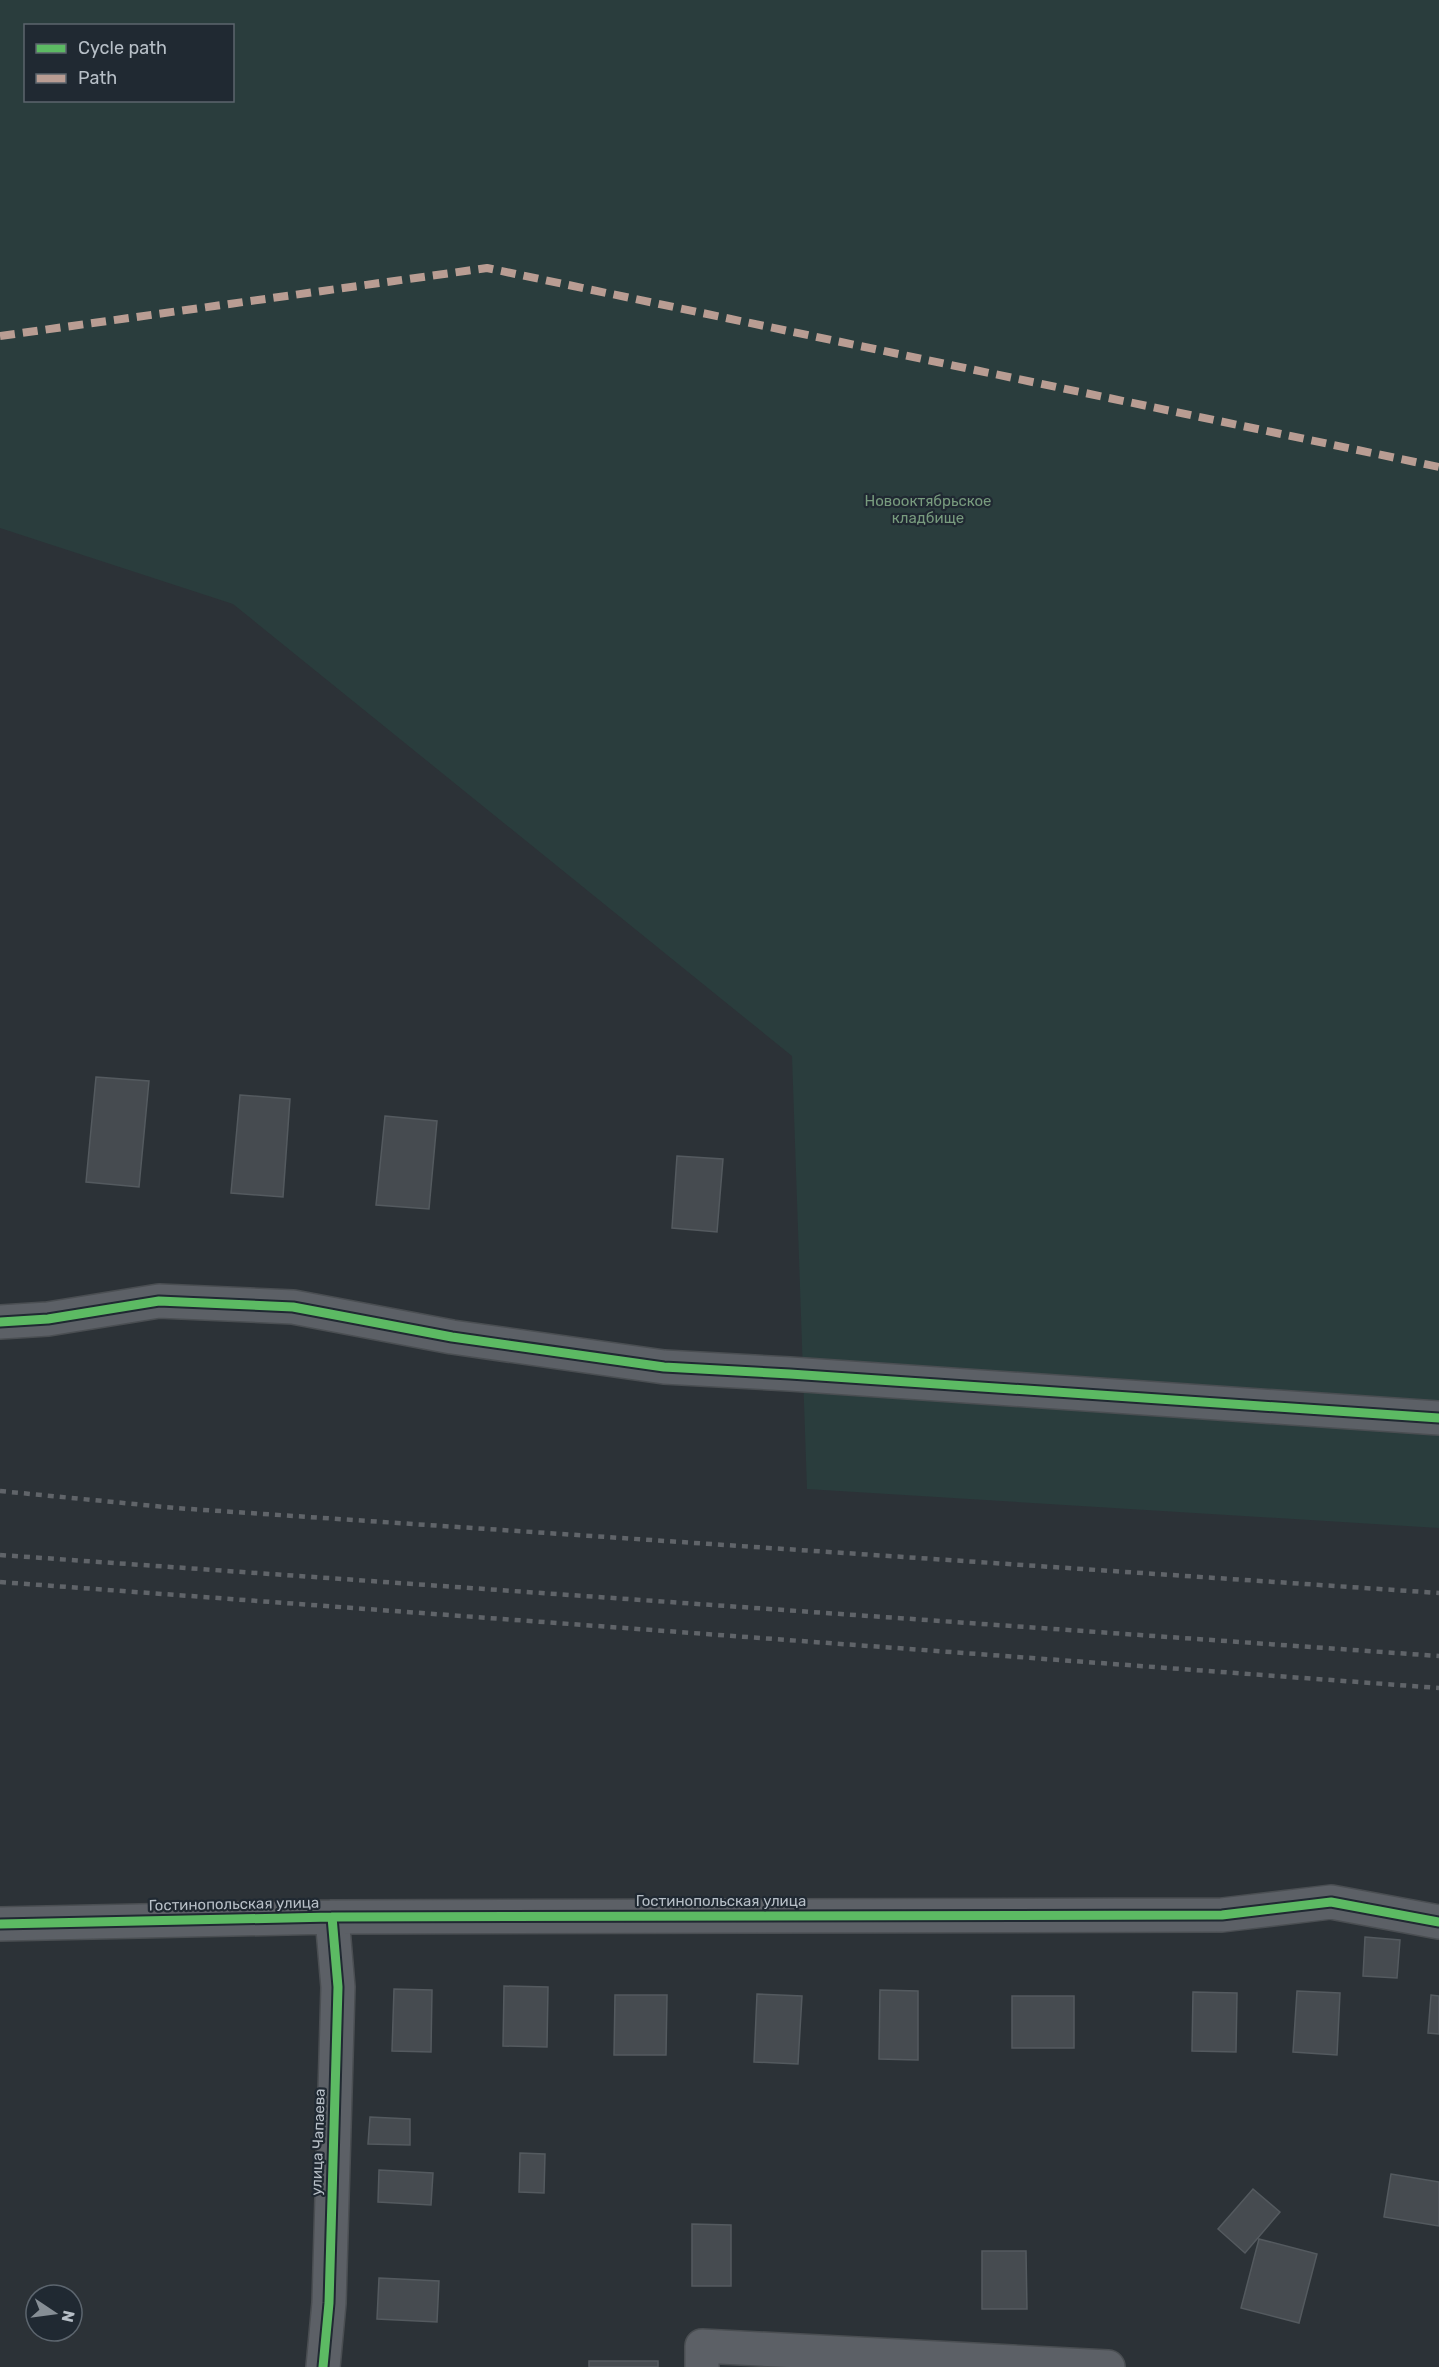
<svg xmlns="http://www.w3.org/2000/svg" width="1439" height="2367" viewBox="0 0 1439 2367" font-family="Rubik,sans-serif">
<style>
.green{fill:#2a3d3d;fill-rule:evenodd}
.building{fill:#464b50;stroke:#545a5f;stroke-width:1.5}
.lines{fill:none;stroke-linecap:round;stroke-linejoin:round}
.street-casing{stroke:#4a4e52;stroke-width:36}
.street{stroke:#5c6066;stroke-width:33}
.rail{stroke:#606469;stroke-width:4.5;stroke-dasharray:6 6;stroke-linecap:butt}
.quiet{stroke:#b99d93;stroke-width:8;stroke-dasharray:15 8;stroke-linecap:butt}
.cycleway-casing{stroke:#202932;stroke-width:13}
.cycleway{stroke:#5cba63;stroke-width:9}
.labels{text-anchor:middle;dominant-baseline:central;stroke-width:4.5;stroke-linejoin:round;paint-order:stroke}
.park-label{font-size:15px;fill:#789b7e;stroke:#202932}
.street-label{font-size:15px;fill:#b7bfc7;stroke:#202932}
</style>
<rect width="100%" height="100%" fill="#2c3237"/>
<path class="green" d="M0 0H1439V1528L807 1489 792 1056 233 604 0 528ZM26 26H232V100H26Z"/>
<path class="building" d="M96 1077 149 1081 139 1187 86 1182Z
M240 1095 290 1099 283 1197 231 1193Z
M385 1116 437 1121 429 1209 376 1205Z
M677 1156 723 1159 717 1232 672 1228Z
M1365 1937 1400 1940 1397 1978 1363 1976Z
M504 1986 548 1987 547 2047 503 2046Z
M394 1989 432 1990 431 2052 392 2051Z
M880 1990 918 1991V2060L879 2059Z
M1297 1991 1340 1993 1337 2055 1293 2052Z
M1193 1992 1237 1993 1236 2052 1192 2051Z
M757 1994 802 1996 798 2064 754 2062Z
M615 1995H667L666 2055H614Z
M1431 1995 1439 1996V2034L1428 2033Z
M1012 1996H1074V2048H1012Z
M370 2117 410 2119V2145L368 2144Z
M520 2153 545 2154 544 2193 519 2192Z
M379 2170 433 2173 431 2205 378 2202Z
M1391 2174 1439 2182V2226L1384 2217Z
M1253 2189 1280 2212 1245 2253 1218 2229Z
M692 2224 731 2225V2286H692Z
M1259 2239 1317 2254 1299 2323 1241 2308Z
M982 2251H1026L1027 2309H982Z
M379 2278 439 2281 437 2322 377 2319Z
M589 2361H658V2367H589Z"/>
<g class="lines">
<g class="street-casing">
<path id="street" d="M0 1322 48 1319 159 1301 293 1307 452 1337 664 1367 790 1374 1439 1418
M0 1924 332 1917 1222 1915 1331 1902 1439 1922
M323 2367 329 2303 338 1987 332 1917
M702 2367V2346L1108 2367"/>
</g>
<use href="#street" class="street"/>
<path class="rail" d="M0 1491 175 1508 1439 1593
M0 1555 1439 1656
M0 1582 1439 1688"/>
<path class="quiet" d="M0 336 487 268 1439 467"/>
<g class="cycleway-casing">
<path id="cycleway" d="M0 1322 48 1319 159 1301 293 1307 452 1337 664 1367 790 1374 1439 1418
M0 1924 332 1917 1222 1915 1331 1902 1439 1922
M323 2367 329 2303 338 1987 332 1917"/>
</g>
<use href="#cycleway" class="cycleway"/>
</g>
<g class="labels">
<g class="park-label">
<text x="928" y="501">Новооктябрьское<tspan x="928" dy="17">кладбище</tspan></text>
</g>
<g class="street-label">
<text x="721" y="1901">Гостинопольская улица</text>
<text transform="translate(234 1904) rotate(-1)">Гостинопольская улица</text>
<text transform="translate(318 2142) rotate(-88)">улица Чапаева</text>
</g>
</g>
<rect x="24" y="24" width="210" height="78" fill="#202932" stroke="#5c656e" stroke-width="1.5"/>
<rect x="36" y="44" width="30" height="9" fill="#5cba63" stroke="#5c656e" stroke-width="1.5"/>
<text x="78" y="54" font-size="18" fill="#b7bfc7">Cycle path</text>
<rect x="36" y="74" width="30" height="9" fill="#b99d93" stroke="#5c656e" stroke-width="1.5"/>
<text x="78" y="84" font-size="18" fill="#b7bfc7">Path</text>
<g transform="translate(54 2313) rotate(103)"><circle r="28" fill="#202932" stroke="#5c656e" stroke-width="1.5"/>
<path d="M0-4.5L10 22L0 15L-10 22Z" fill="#868e95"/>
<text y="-9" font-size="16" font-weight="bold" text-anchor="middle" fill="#b7bfc7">N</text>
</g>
</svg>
